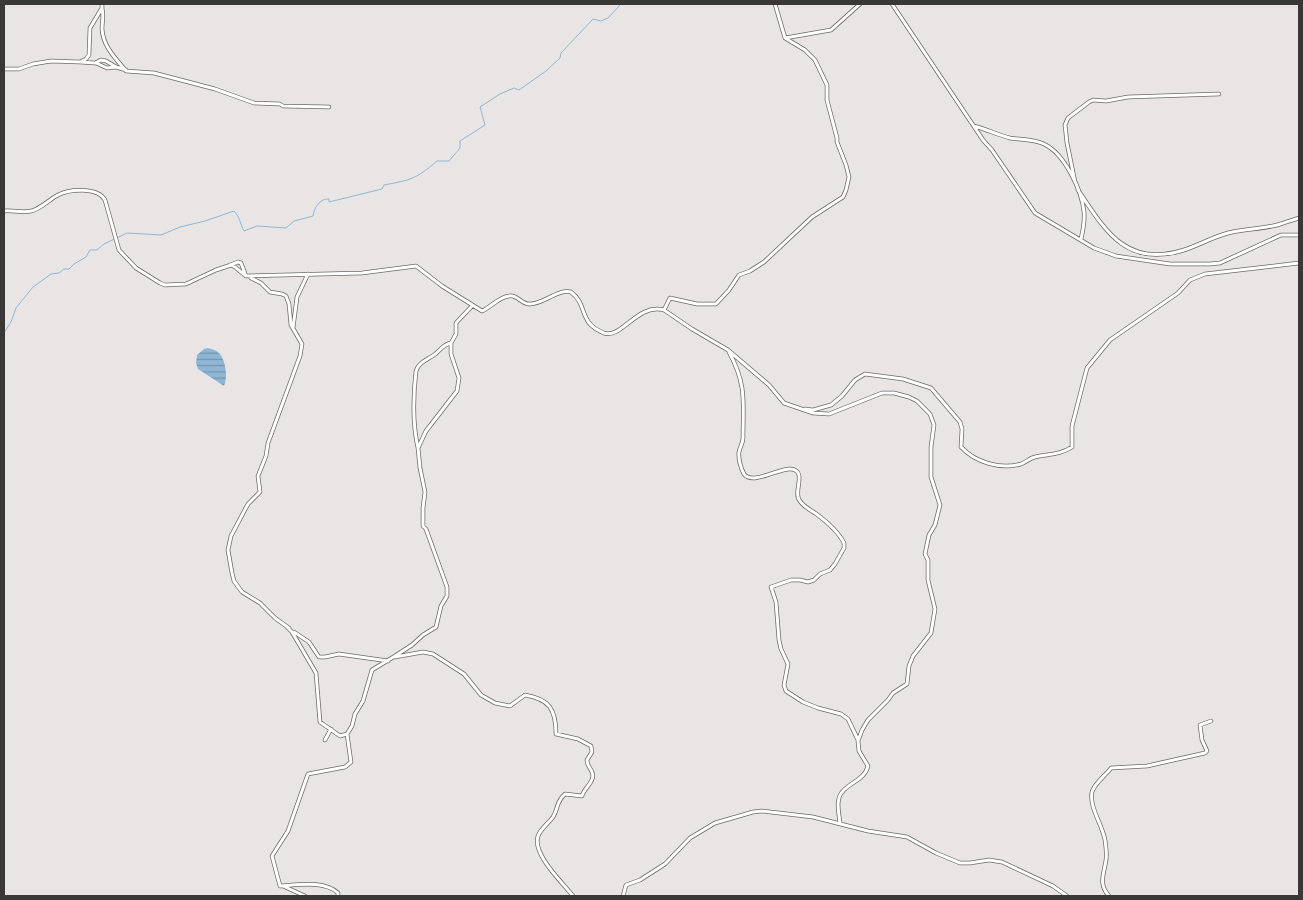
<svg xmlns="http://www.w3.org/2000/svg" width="1303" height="900" viewBox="0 0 1303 900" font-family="'Roboto Condensed',sans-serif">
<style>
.water{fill:url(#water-rules)}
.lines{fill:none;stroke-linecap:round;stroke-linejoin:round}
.stream{stroke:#8fb6d5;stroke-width:1}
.minor-casing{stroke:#6d6968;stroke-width:4.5}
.minor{stroke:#fff;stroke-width:3}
</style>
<defs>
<pattern id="water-rules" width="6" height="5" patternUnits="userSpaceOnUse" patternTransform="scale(1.25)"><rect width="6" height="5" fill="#8fb6d5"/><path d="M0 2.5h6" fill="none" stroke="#7695ae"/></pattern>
</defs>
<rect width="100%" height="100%" fill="#e9e5e4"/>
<path class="water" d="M208 348C211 349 216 350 219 353 226 360 228 378 224 386L198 369 196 363 197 355 204 349Z"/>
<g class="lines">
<path class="stream" d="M4 333 11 322 16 308 33 287 51 274 59 273 64 269H69L74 264 86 257 90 250H97L104 244 127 233 161 235 180 227 205 221 234 211C240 217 240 224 244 231L257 226 286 228 294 221 313 216C314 208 320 198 329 199V202L382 189 384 185C411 180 416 179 437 161H449L460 148V141L485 125 480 107 500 94 514 88 519 90 546 71 560 58 561 53 593 19 601 21 608 18 621 4"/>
<g class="minor-casing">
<path id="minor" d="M892 4 983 140 992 150 1035 213 1094 248 1116 256 1170 264H1210L1220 263 1281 235H1299
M102 8C104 16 102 22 102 29 103 46 115 58 126 71L154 73 215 89 254 103 280 104 283 106 329 107
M785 38 831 30 860 4
M80 62 95 63 101 60 106 61 116 67 126 70
M96 63 107 68 116 67
M4 69H19L33 64 51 61 80 62 86 59 89 55 90 28 102 8V4
M974 126C986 129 998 135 1010 138 1022 140 1033 139 1044 144 1065 154 1082 191 1084 212 1085 222 1083 230 1081 239
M1075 182 1067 143 1065 125 1068 118 1089 102 1093 100 1106 101 1128 97 1219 94
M1078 190C1106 232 1127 268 1184 250 1199 245 1213 237 1228 233 1244 229 1261 229 1277 225 1285 223 1292 220 1299 218
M4 211C13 210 22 213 31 211 39 210 50 199 58 195 70 189 98 187 105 200L119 250 136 268 160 283 165 285 186 284 216 270 231 265 235 267 246 276 362 273 416 266 442 286 482 311C491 307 499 297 509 296 517 294 522 305 530 304 544 304 557 289 571 292 589 306 577 322 604 333 622 339 637 303 664 310L670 298 697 304H716L729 290 739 275 750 271 764 262 812 217 843 197 846 190 849 177 846 165 837 142V138L827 100V85L815 60 805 50 785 38 775 4
M230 265 238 262 241 263 246 276
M251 278 261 283 270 292 282 294 286 296 289 304 291 325 302 344 300 356 268 443 266 456 258 476 260 492 248 504 231 536 228 550 232 573 234 581 242 592 260 603 275 618 289 628
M664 310 692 329 728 350 769 385 784 403 813 413 829 414 882 393H894L909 397 917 401 930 414 934 425 931 447V477L940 505 935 525 929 535 925 554 928 560V580L935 609 931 633 913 656 909 666 907 684 893 693 888 700 868 720 862 730 858 741 859 751 868 766C865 779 851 782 843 791 835 799 839 813 840 823
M293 328 297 297 308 274
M729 352C747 385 743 402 743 438 743 443 740 447 739 452 738 458 741 469 744 474 752 486 781 467 791 469 808 471 792 493 800 501 803 506 810 510 815 513 826 521 838 531 844 543V548L835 564 830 570 820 574 814 580 808 582 800 580H791L771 587 776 602 779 640 781 649 788 664 784 685 786 691 803 702 818 708 841 714 848 719 858 740
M805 409 813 410 831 405 842 396 855 380 865 374 903 379 931 388 960 422 962 429 961 447C975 462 1000 470 1021 464 1026 462 1030 458 1035 457 1048 454 1060 455 1072 447V426L1087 368 1110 340 1178 293 1190 280 1205 274 1299 263
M418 448C412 422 413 397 416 371 419 362 427 360 434 355 440 351 443 344 451 343
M287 627 292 632 316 673 320 722 340 736 347 734 352 726 355 714 363 701 372 670 395 656 412 645 423 635 436 627 441 606 447 596V587L426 529 423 526V508L425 492 420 468 418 448 426 431 457 391 459 378 451 354V343L456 334V323L472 306
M294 632 309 642 319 657H325L339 654 388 661
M395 657 423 652 433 654 464 674 481 695 495 703 510 706 525 695C549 699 556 709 556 734L578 739 591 746 592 752 587 760C587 766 590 767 592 772 596 781 584 788 582 796L565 794C555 803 559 808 553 817 548 824 541 828 538 836 532 854 562 882 573 896
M325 740 331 729
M283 886 305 896
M338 896V893C324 880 298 885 280 886L272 856 288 831 308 774 345 767 351 762 347 734
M623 896 626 885 640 880 665 864 690 838 715 823 753 812 762 811 813 817 868 831 907 837 936 853 960 863H970L989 860 1002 862 1053 886 1067 896
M1109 896C1098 884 1104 874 1106 860 1107 854 1106 847 1105 840 1102 824 1089 807 1092 792 1094 784 1106 775 1111 768L1147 766 1205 753 1207 751 1202 740 1200 725 1211 721"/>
</g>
<use href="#minor" class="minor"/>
</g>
<rect width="1303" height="900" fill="none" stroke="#393837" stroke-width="10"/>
</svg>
